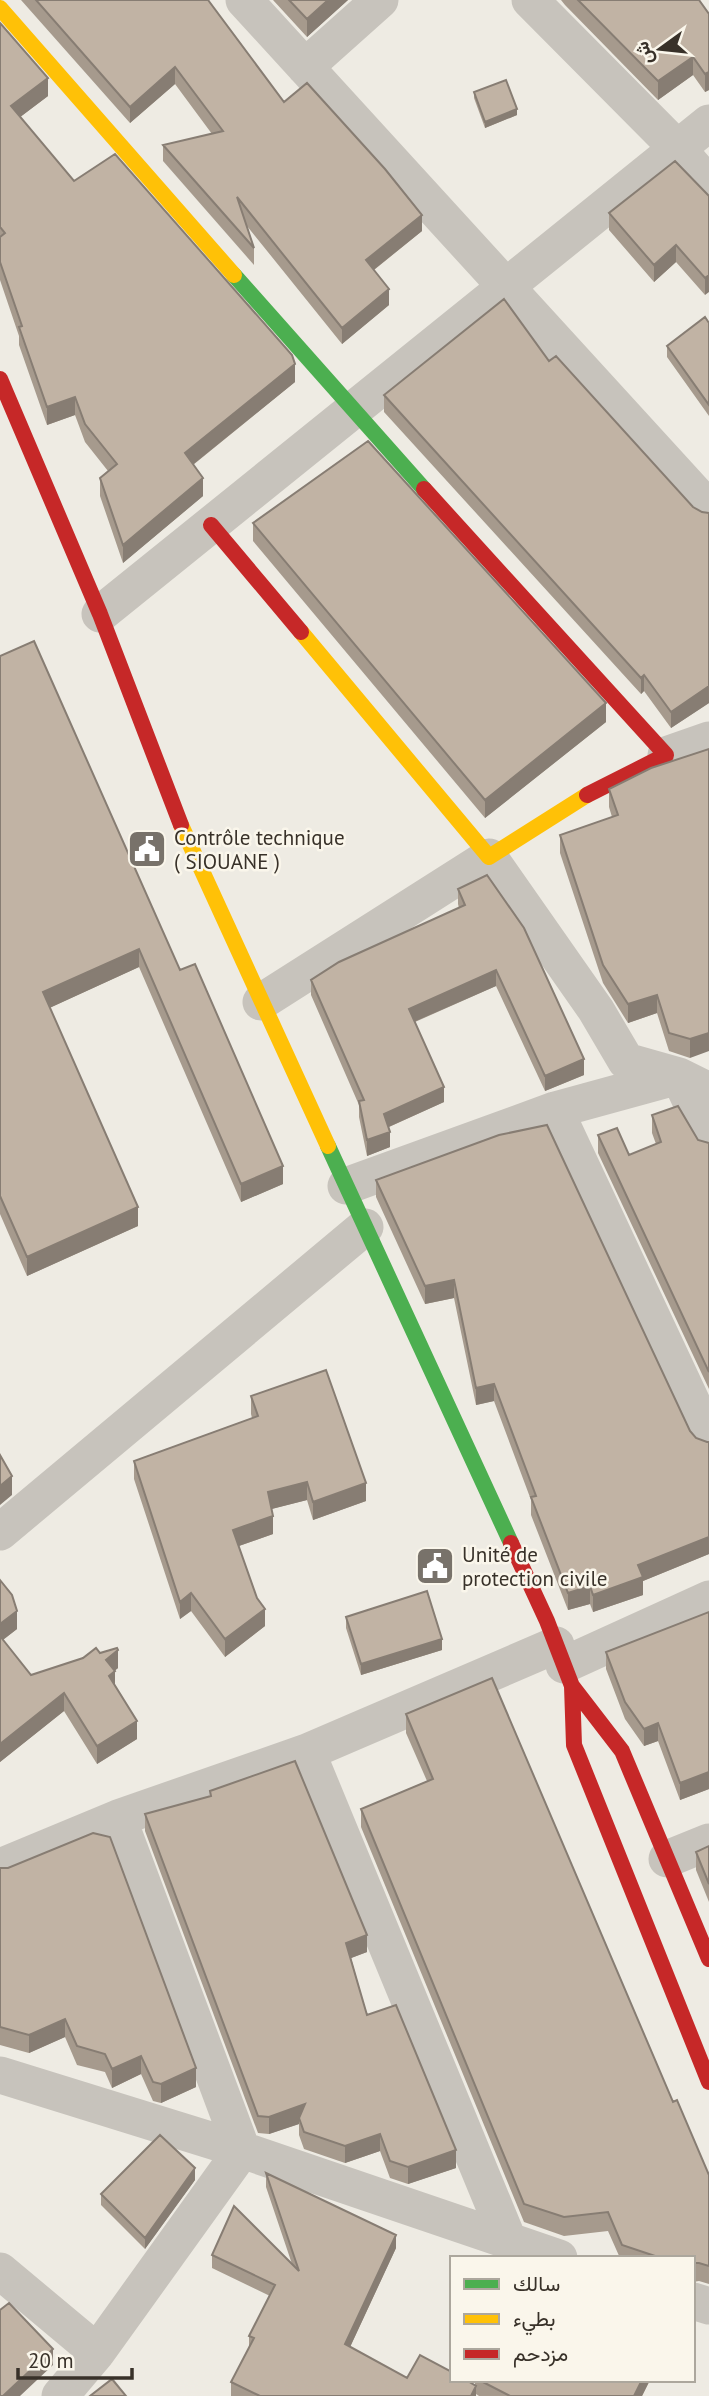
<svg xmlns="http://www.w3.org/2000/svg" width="709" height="2396" viewBox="0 0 709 2396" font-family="'PT Sans',Vazirmatn,sans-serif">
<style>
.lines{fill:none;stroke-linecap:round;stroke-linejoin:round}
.street{stroke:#c7c3bc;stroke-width:37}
.fast{stroke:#4caf50;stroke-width:16}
.slow{stroke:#ffc107;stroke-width:16}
.jam{stroke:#c62828;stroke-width:16}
.wall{fill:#a69a8d}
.shaded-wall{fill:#877d73}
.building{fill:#c1b3a4;stroke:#877d73;stroke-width:2}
.labels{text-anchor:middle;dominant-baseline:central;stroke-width:5;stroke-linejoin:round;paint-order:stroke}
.poi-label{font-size:21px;fill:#383129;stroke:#faf6eb;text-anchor:start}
</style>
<rect width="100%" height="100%" fill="#eeebe3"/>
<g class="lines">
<path class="street" d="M244 0 709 509
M530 0 677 148 709 185
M305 67 380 0
M100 614 709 123
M666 755 709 740
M261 1002 489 857 596 1010 626 1061 679 1076 709 1091
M555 1110 709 1439
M346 1186 555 1110 679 1076 709 1140
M0 1532 365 1227
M564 1665 709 1599
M307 1752 509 2242
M118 1818 307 1752 556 1645
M667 1859 709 1842
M0 1867 118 1818 242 2150 97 2352
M0 2075 242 2150 559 2258
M0 2271 97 2352 60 2396
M693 2301 709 2306"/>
<path class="fast" d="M234 275 424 489
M328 1146 511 1543"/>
<path class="slow" d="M0 8 234 275
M301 632 489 857 587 795
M181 825 328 1146"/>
<path class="jam" d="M0 379 100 614 181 825
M424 489 666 755 587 795
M211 525 301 632
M511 1543 547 1621 572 1686 622 1751 709 1959
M572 1686 574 1745 709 2082"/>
</g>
<path class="wall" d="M21 0H208L284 102 422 231 374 270 389 305 342 344 247 226 254 248V265L163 161V145L212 134 175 84 130 123Z
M273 0H348L307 37Z
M561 0H699L709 14V90L705 92 693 75 658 100 565 5Z
M0 23 48 96 20 117 74 181 295 382 193 465 203 496 123 563 100 496V478L108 471 85 442 75 415 47 425 19 345V336L0 280Z
M474 92 517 115 485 128 474 98Z
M709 196 705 295 676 262 654 282 609 230V213Z
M709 323V416L667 357V346Z
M549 361 693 507 702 512 709 513V703L671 728 644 691 641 694 384 412V395Z
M253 523 606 722 485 818 253 541Z
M0 656 180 970 283 1184 241 1202 139 967 49 1008 138 1226 27 1276 0 1214Z
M709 749 690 1058 669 1051 657 1013 628 1023 603 983 560 853V835L612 817 609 807V789Z
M458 889 584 1075 545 1091 496 986 415 1022 444 1102 389 1127 390 1147 367 1156 359 1117V1105L311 995V980L459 908 458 904Z
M652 1115 698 1140 709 1143V1389L598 1153V1135L629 1155 656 1144 652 1133Z
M376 1180 690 1431 696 1438 707 1442H709V1554L643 1581V1595L593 1612 590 1604 568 1610 531 1515V1500L494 1401 476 1405 454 1298 425 1304 376 1197Z
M251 1396 366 1501 313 1520 307 1500 271 1509 273 1534 239 1546 265 1626 225 1657 191 1611 180 1619 134 1479V1461L252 1418 251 1414Z
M0 1580 17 1629 3 1640 31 1675 100 1653 118 1668 114 1671 115 1685 137 1739 97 1764 64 1711 0 1762Z
M709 1612V1789L680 1800 658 1741 644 1746 625 1719 606 1669V1652Z
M346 1617 442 1650 361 1675 346 1628Z
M406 1714 673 2102 709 2175V2284L699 2281 693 2282V2258H620L608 2231 564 2236 524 2222 361 1827V1809L427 1781 406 1733Z
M210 1791 367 1952 351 1958 367 2015 456 2168 408 2184 390 2178 380 2151 345 2163 304 2149 299 2135V2124L269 2134 258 2133 145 1831V1814L210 1797Z
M709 1846V1902L696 1870V1852Z
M0 1868 196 2087 161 2103 153 2101 141 2074 112 2088 105 2072 77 2065 65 2037 29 2053 0 2045Z
M266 2173 396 2248 350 2347 407 2378 475 2385V2380H650L642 2396H479L476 2394V2396H231V2382L249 2348V2336L270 2296 212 2268V2255L292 2264 266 2187Z
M195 2180 145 2249 101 2205V2194Z"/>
<path class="shaded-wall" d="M328 0H348L307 37V19Z
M693 57V75L658 100V81Z
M175 67V84L130 123V107Z
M709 72V90L705 92V74Z
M48 78V96L11 124V106Z
M517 109V115L485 128V122Z
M422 215V231L366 276V260Z
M676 245V262L654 282V265Z
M709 275V292L705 295V278Z
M389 289V305L342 344V328Z
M295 364V382L185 471V453Z
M75 397V415L47 425V407Z
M203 478V496L123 563V545Z
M644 675V691L641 694V678Z
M709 686V703L671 728V712Z
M606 703V722L485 818V800Z
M139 949V967L43 1011V992Z
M496 970V986L409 1024V1009Z
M657 995V1013L628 1023V1004Z
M709 1033V1051L690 1058V1039Z
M584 1059V1075L545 1091V1076Z
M444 1087V1102L384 1129V1114Z
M390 1132V1147L367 1156V1140Z
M283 1166V1184L241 1202V1184Z
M138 1207V1226L27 1276V1257Z
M454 1280V1298L425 1304V1286Z
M494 1384V1401L476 1405V1388Z
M12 1476V1495L0 1505V1486Z
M307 1482V1500L268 1510V1492Z
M366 1483V1501L313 1520V1502Z
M273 1516V1534L233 1548V1530Z
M709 1537V1554L643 1581V1595L593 1612V1595L638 1565Z
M590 1586V1604L568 1610V1593Z
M191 1593V1611L180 1619V1602Z
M265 1609V1626L225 1657V1639Z
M17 1611V1629L0 1642V1624Z
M442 1639V1650L361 1675V1664Z
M118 1650V1668L106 1678V1660Z
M115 1671V1689L109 1676Z
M64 1693V1711L0 1762V1744Z
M137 1721V1739L97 1764V1746Z
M658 1723V1741L644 1746V1729Z
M709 1772V1789L680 1800V1783Z
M367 1935V1952L346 1960V1943Z
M65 2019V2037L29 2053V2035Z
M141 2056V2074L112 2088V2069Z
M196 2068V2087L161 2103V2084Z
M305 2104 299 2118V2124L269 2134V2117Z
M380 2134V2151L345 2163V2146Z
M456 2150V2168L408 2184V2167Z
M195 2168V2180L145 2249V2238Z
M396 2235V2248L345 2358V2344Z
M53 2349V2365L20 2396H3Z
M642 2380H650L642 2396H634Z
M476 2386V2396H471Z"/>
<path class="building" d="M36 0H208L284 102 307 83 385 169 422 215 366 260 389 289 342 328 237 197 254 248 163 145 223 131 175 67 130 107Z
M289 0H328L307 19Z
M578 0H699L709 14V72L705 74 693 57 658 81Z
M0 23 48 78 11 106 74 181 115 154 292 355 295 364 185 453 203 478 123 545 100 478 117 464 85 424 75 397 47 407 19 327 22 326 0 262V237L5 233 0 227Z
M506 80 517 109 485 122 474 92Z
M675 161 709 196V275L705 278 676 245 654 265 609 213Z
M504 299 549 361 556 356 693 507 702 512 709 513V686L671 712 644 675 641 678 384 395Z
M705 317 709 323V405L667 346Z
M368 441 606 703 485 800 253 523Z
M34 641 180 970 195 964 283 1166 241 1184 139 949 43 992 138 1207 27 1257 0 1196V656Z
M709 749V1033L690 1039 669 1033 657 995 628 1004 603 965 560 835 618 815 609 789 651 768Z
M487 875 524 928 584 1059 545 1076 496 970 409 1009 444 1087 384 1114 390 1132 367 1140 359 1101 364 1100 311 980 339 962 465 905 458 889Z
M678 1106 698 1140 709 1143V1372L598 1135 617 1128 629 1155 661 1142 652 1115Z
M547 1125 690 1431 696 1438 707 1442H709V1537L638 1565 643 1577 593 1595 590 1586 568 1593 531 1497 536 1496 494 1384 476 1388 454 1280 425 1286 376 1180 499 1135Z
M326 1370 366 1483 313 1502 307 1482 268 1492 273 1516 233 1530 257 1598 265 1609 225 1639 191 1593 180 1602 134 1461 258 1416 251 1396Z
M0 1455 12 1476 0 1486Z
M0 1580 12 1595 17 1611 0 1624Z
M427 1591 442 1639 361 1664 346 1617Z
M709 1612V1772L680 1783 658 1723 644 1729 625 1702 606 1652Z
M0 1636 31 1675 83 1658 96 1648 100 1653 117 1648 118 1650 106 1660 115 1671 109 1676 137 1721 97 1746 64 1693 0 1744Z
M492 1678 673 2102 677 2100 709 2175V2266L699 2263H693V2258H661L622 2245 608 2212 564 2217 524 2204 361 1809 433 1779 406 1714Z
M295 1761 367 1935 346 1943 367 2015 396 2005 456 2150 408 2167 390 2161 380 2134 345 2146 304 2132 299 2118 305 2104 269 2117 258 2116 145 1814 211 1796 210 1791Z
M93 1833 110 1837 196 2068 161 2084 153 2082 141 2056 112 2069 105 2054 77 2046 65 2019 29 2035 0 2027V1868H8Z
M709 1846V1884L696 1852Z
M160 2135 195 2168 145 2238 101 2194Z
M266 2173 396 2235 345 2344 407 2378 420 2355 452 2372V2380H466L476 2386 471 2396H260L231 2382 254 2338 249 2336 275 2285 212 2255 234 2206 299 2271Z
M9 2303 53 2349 3 2396H0V2310Z
M112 2379 126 2396H90Z
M479 2380H642L634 2396H510Z"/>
<defs>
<g id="civic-square" transform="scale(2.0125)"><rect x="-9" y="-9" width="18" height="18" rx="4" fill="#78726a" stroke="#faf6eb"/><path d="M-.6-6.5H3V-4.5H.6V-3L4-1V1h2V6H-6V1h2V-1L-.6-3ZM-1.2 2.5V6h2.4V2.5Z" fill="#fff"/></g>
</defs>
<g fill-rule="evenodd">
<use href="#civic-square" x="147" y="849"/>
<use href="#civic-square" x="435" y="1566"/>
</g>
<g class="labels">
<g class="poi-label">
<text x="174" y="837">Contrôle technique<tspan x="174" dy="24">( SIOUANE )</tspan></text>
<text x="462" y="1554">Unité de<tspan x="462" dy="24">protection civile</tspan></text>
</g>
</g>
<rect x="450" y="2256" width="245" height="126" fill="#faf6eb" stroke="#aca79d" stroke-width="2"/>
<rect x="464" y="2279" width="35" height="10" fill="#4caf50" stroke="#aca79d" stroke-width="2"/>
<text x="513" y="2291" font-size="21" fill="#383129">سالك</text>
<rect x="464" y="2314" width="35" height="10" fill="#ffc107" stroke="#aca79d" stroke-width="2"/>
<text x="513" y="2326" font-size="21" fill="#383129">بطيء</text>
<rect x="464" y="2349" width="35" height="10" fill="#c62828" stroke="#aca79d" stroke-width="2"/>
<text x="513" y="2361" font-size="21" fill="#383129">مزدحم</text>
<g transform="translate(660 49) rotate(255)" stroke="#faf6eb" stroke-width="5" paint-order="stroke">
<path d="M0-5L12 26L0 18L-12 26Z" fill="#383129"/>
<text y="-10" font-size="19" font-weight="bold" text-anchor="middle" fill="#383129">ش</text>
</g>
<path d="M18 2368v10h114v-10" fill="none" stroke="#383129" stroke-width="3.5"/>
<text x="28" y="2368" font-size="21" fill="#383129" stroke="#faf6eb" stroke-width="5" paint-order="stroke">20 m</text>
</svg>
